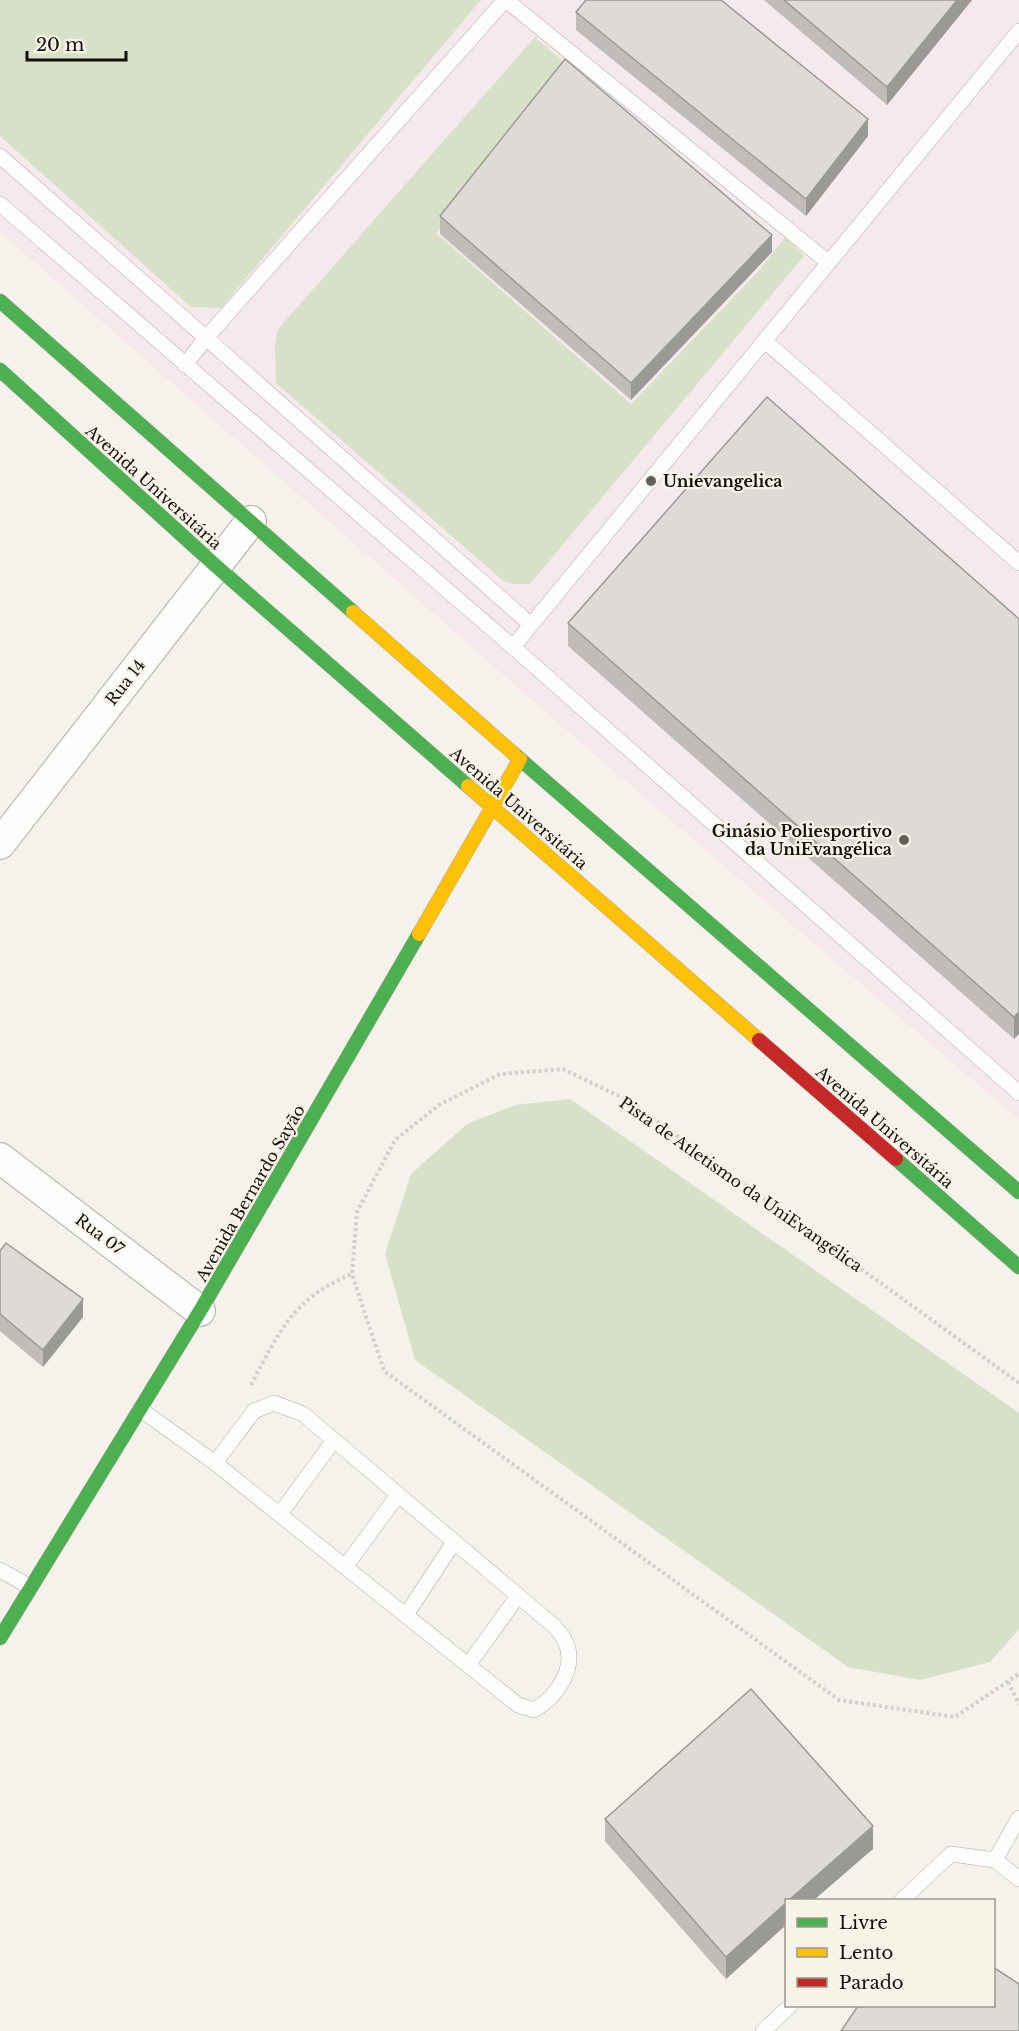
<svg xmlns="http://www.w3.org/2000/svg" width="1019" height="2031" viewBox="0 0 1019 2031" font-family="'Libre Baskerville',serif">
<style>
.education{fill:#f6e9ee}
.green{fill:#d7e1c8}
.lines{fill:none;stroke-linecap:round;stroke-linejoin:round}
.lane-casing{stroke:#afada7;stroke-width:16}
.street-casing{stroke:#afada7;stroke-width:32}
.fast-casing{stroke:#afada7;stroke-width:15}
.slow-casing{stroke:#afada7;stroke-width:15}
.jam-casing{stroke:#afada7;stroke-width:15}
.path{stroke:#d1d0ce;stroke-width:4;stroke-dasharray:3 3;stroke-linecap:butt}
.lane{stroke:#fdfdfc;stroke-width:15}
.street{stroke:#fdfdfc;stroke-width:30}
.fast{stroke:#4caf50;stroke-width:14}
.slow{stroke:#ffc107;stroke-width:14}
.jam{stroke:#c62828;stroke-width:14}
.wall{fill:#bfbcb9}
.shaded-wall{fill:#9b9996}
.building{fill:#dedbd7;stroke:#9b9996;stroke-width:1.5}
.poi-dot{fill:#62605a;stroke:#f7f4e7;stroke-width:2}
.labels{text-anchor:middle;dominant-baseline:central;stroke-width:4.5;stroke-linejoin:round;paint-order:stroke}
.poi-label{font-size:16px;font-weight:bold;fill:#13110d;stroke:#f7f4e7;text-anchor:start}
.street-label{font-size:16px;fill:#13110d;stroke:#f7f4e7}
</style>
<rect width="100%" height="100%" fill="#f4f2ea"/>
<path class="education" d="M0 0H1019V1120L566 730 0 232Z"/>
<path class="green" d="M0 0H481L221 308 191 307 0 136Z
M535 37 568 66 436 233 631 404 758 272 785 237 804 256 530 584H513L502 580 276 383 275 345 278 329Z
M570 1099 1019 1413V1629L990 1662 920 1680 848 1667 415 1360 385 1254 411 1174 467 1124 515 1105Z"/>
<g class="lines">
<g class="lane-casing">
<path id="lane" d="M506 0 829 263
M0 156 530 624
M0 204 513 647 1019 1093
M765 341 1019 563
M185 365 206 338 505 0
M513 647 1019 31
M140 1409 215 1463 518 1705 534 1710C556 1698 578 1667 565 1641 563 1636 557 1630 554 1626L303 1414 274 1403 254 1411 215 1463
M280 1514 334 1440
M345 1567 398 1495
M0 1570 30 1587
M406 1615 454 1542
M468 1665 518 1596
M995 1860 1019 1818
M902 1900 951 1854 995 1860 1019 1879
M763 2031 790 2006"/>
</g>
<g class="street-casing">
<path id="street" d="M0 844 251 521
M0 1158 200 1311"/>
</g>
<g class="fast-casing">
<path id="fast" d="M0 301 353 612
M0 370 216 566 468 786
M514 754 1019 1192
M896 1159 1019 1267
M0 1638 200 1311 419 934"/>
</g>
<g class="slow-casing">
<path id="slow" d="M353 612 514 754
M468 786 759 1040
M419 934 520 759"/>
</g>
<g class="jam-casing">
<path id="jam" d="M759 1040 896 1159"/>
</g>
<path class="path" d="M1019 1383 629 1101 563 1069 500 1074 439 1105 395 1140 357 1212 352 1274 384 1371 839 1700 955 1717 1019 1674
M251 1385C279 1332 293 1298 352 1274
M1008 1682 1019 1704"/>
<use href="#lane" class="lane"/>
<use href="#street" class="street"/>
<use href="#fast" class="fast"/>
<use href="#slow" class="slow"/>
<use href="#jam" class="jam"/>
</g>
<path class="wall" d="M764 0H972L887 105Z
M576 12 868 136 806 216 576 30Z
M440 216 772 252 631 400 440 234Z
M1019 619 1014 1039 568 646V623Z
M0 1251 83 1317 43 1367 0 1331Z
M605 1819 873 1849 786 1900V1925L726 1979 605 1841Z"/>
<path class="shaded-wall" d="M957 0H972L887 105V87Z
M868 119V136L806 216V199Z
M772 235V252L631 400V383Z
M1019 1012V1034L1014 1039V1017Z
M83 1299V1317L43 1367V1350Z
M873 1826V1849L814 1900H789Z
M786 1903V1925L726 1979V1957Z"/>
<path class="building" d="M586 0H721L868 119 806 199 576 12Z
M784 0H957L887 87Z
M565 59 772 235 631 383 440 216Z
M767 397 1019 619V1012L1014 1017 568 623Z
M6 1243 83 1299 43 1350 0 1314V1251Z
M751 1689 873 1826 789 1900H786V1903L726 1957 605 1819Z
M993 1967 1019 1984V2031H841L858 2006H993Z"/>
<g class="poi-dot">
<circle cx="651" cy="481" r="6"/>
<circle cx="904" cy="840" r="6"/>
</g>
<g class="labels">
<g class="poi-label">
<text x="663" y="481">Unievangelica</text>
<text x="892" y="831" text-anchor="end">Ginásio Poliesportivo<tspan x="892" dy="18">da UniEvangélica</tspan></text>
</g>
<g class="street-label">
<text transform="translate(154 487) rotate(42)">Avenida Universitária</text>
<text transform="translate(125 682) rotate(-52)">Rua 14</text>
<text transform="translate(519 808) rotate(41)">Avenida Universitária</text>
<text transform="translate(885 1127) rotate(41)">Avenida Universitária</text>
<text transform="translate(741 1184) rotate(35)">Pista de Atletismo da UniEvangélica</text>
<text transform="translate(250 1193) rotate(-60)">Avenida Bernardo Sayão</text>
<text transform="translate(100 1234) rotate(37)">Rua 07</text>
</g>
</g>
<rect x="785" y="1899" width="210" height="108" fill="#f7f4e7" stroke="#9c9990" stroke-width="1.5"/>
<rect x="797" y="1918" width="30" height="9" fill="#4caf50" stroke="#9c9990" stroke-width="1.5"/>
<text x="839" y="1929" font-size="18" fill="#13110d">Livre</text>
<rect x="797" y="1948" width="30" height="9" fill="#ffc107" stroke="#9c9990" stroke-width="1.5"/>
<text x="839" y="1959" font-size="18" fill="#13110d">Lento</text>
<rect x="797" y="1978" width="30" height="9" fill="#c62828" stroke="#9c9990" stroke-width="1.5"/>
<text x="839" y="1989" font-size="18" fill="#13110d">Parado</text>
<path d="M27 51v9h99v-9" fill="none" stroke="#13110d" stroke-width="3"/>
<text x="36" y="51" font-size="18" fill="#13110d" stroke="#f7f4e7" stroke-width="4.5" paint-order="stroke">20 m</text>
</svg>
